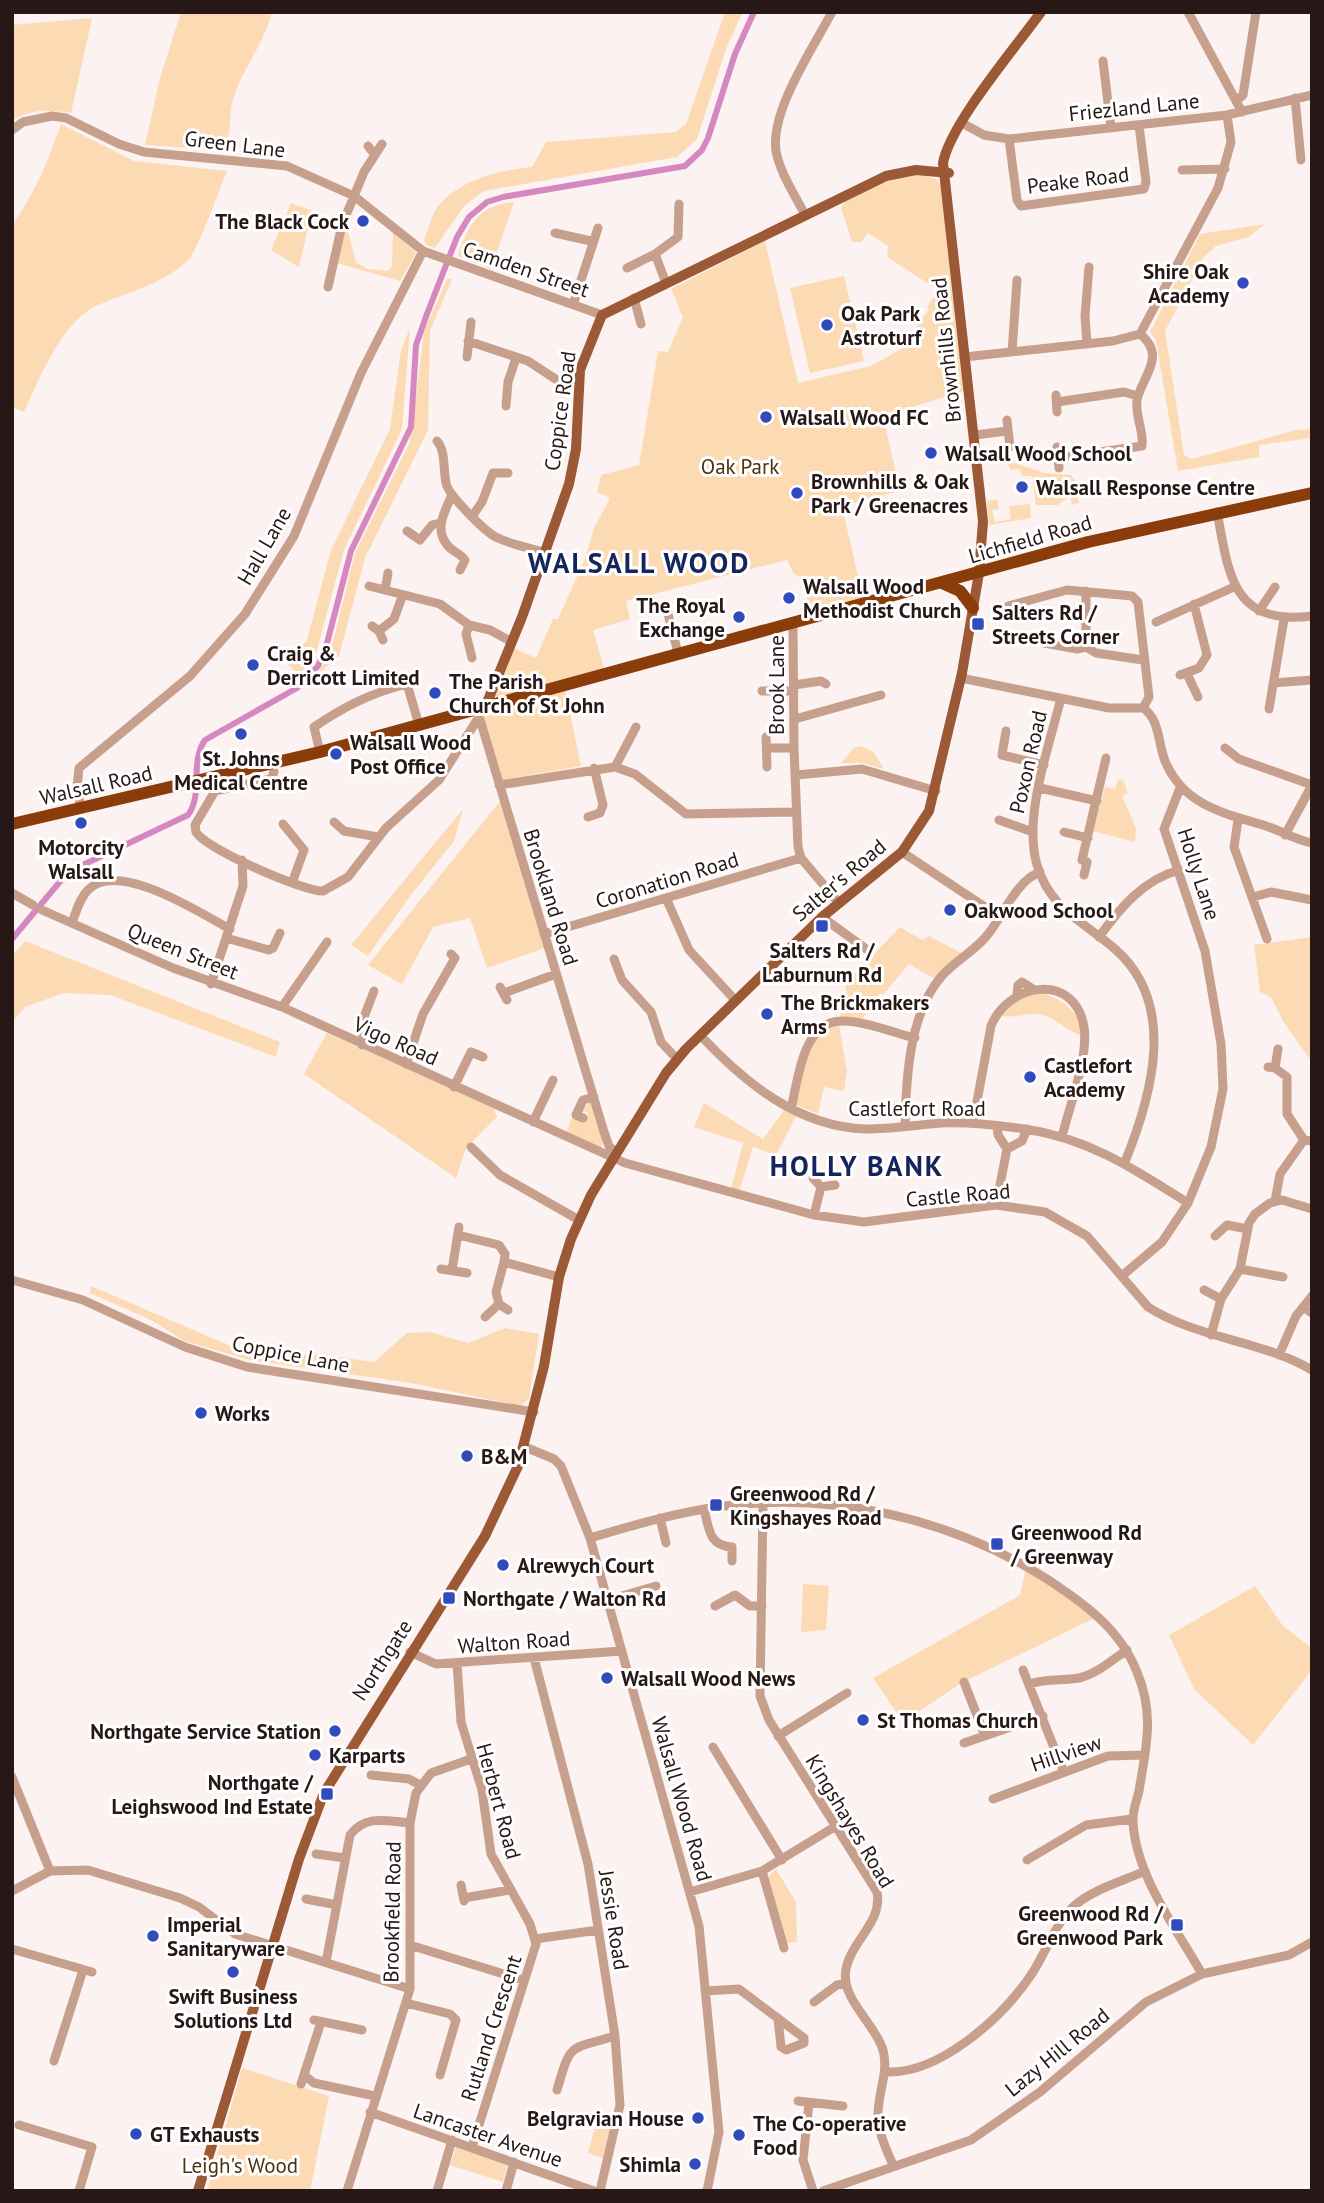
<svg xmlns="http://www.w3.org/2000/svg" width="1324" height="2203" viewBox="0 0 1324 2203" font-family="'PT Sans',sans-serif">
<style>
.green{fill:#fcdbb4}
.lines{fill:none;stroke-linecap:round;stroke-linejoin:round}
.canal{stroke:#d587bf;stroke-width:6}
.minor{stroke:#c7a08d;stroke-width:9}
.major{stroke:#9b5935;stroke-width:10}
.highway{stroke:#8a3d0a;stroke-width:12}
.poi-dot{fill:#314bbc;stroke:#fff;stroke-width:2.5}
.labels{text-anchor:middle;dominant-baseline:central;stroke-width:6;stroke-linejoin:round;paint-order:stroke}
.street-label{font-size:21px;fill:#271817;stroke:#fff}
.poi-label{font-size:21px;font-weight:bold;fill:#271817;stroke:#fff;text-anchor:start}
.park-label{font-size:21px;fill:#4b3210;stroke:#fff}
.district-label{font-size:28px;font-weight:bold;letter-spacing:2px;fill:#15245a;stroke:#fff}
</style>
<rect width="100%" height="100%" fill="#fbf2f1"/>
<path class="green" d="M181 12H272C264 45 240 72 232 103 229 119 233 138 221 150L145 145 160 78Z
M725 12H743L727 46 697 139 677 157 484 191 464 206 435 248 426 245 424 240C429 229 432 212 440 204 462 179 501 170 532 167L546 142 676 132 686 124Z
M92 18 71 113C50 110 30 108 12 121V25Z
M61 124 134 161 227 171C220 188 198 249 189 259 166 284 123 293 94 307 61 324 38 381 24 412L12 407V225C35 193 48 161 61 124Z
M920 175 936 179 941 186 964 391 883 416 900 491 842 506 863 598 809 614 805 580 794 574 787 560 626 601 630 619 593 630 604 668 490 701 514 648 536 658 553 619H558L585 559 594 528 610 498 597 492 601 475 639 465 658 351 668 352 683 317 671 289 765 241 798 383 871 366 901 349 929 309 927 307 938 290 887 257 888 246 868 233 861 242H852L841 208C850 189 899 177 920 175Z
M514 202 491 269 458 256C468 225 478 205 514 202Z
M291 203 312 211 299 267 271 250Z
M346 224 356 262 367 269 388 271 392 266 393 231 416 253 400 281 337 263Z
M1265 224 1249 237 1216 246 1203 258 1165 331 1184 455 1192 459 1296 430 1312 429V438L1259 445V457L1178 471 1156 341 1150 332 1200 234Z
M844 276 864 361 810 373 790 288Z
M447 279H452L430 331 428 430 365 558 339 656 312 679 324 664 333 642 355 553 410 442 424 332Z
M410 328 402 429 344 550 316 653 299 676 287 663 307 640 331 550 390 429 401 350Z
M1006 460 1044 473 1071 475 1082 489 1076 491 1079 503 1072 505 1070 496 1058 505H1036L1032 476H1022L1020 469 1011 470Z
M997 499 999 509 992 510 995 522 1011 519 1009 506 1030 504 1031 518 989 525 987 501Z
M565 689 581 766 501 780 481 710Z
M860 746 874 752 884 769 863 763H841L854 748Z
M1118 779 1123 780 1128 793 1122 796 1136 828 1135 842 1093 831 1105 787 1115 789Z
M501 800 545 948 487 968 470 918 433 927 402 984 368 965Z
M463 809 454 841 410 896 368 956 351 945Z
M900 927 922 940 929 936 963 954 935 979 909 964 883 995 880 993 861 1021 840 1017 847 992 845 988 850 979Z
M1312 937V1062L1283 1021 1271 997 1260 992 1254 945Z
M25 941 280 1042 276 1057 110 995 64 993 25 1007 12 1022V956Z
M1042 993C1064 1000 1080 1011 1082 1036 1067 1031 1057 1019 1043 1015 1029 1011 1014 1020 999 1015L1018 998Z
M839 1025 847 1071 844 1091 824 1087 818 1114 796 1105C803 1078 805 1032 839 1025Z
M327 1033 494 1108 497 1117 466 1148 456 1178 304 1074Z
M590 1101 604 1140 601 1148 566 1133 573 1116 585 1121 588 1113 582 1111Z
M704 1103 763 1139 784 1110 796 1116 776 1155 753 1147 739 1192 731 1189 743 1143 694 1127Z
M91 1286 233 1347 275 1357 314 1354 374 1362 407 1333 430 1332 468 1343 505 1328 539 1334 529 1398 521 1406 411 1383 250 1360 184 1341 153 1321 90 1293Z
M1026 1568 1097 1617 963 1682 903 1722 873 1678 1020 1595Z
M803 1584 829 1586 826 1630 801 1632Z
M1255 1586 1283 1626 1312 1648V1670L1253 1745 1194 1689 1169 1635Z
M776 1869 796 1902 797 1942 787 1943 786 1940 768 1877Z
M242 2068 329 2096 310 2191H207Z
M597 2120 611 2123 603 2158 588 2153Z
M456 2147 507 2165 503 2182 450 2165Z"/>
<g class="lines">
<path class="canal" d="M12 939 68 872 188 815C204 793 189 763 205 740L297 688 318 666 326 647 351 551 411 427 416 345 427 314 457 237 469 217 487 202 503 197 685 166 702 150 708 138 735 54 754 12"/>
<path class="minor" d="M1188 12 1242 112
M1103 61 1111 128
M1295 98 1301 160
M1236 101 1243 95 1256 12
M962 123 984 135 1009 139 1227 115 1312 95
M12 130 23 122 52 116 66 118 119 144 144 152 287 166 354 196 423 251 602 315
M1009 139 1017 200 1021 206 1144 189 1146 182 1139 125
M368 146 375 155
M1182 170 1225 169
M805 215C795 195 780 173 776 151 770 111 813 48 832 12
M555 233 591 241
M627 268 655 254
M666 283 655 254 678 237 679 204
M328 287 342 225 364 172 382 144
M634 298 641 324
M574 302 598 228
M468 341 528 361 557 380 579 383
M1087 344 1085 316 1089 267
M1012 352 1017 280
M467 357 471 322
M964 357 1113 341 1140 334 1218 188 1231 142 1227 115
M1056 395 1057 412
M1057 402 1124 392 1138 396
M506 406 508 382 516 358
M1007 420 1010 447
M975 435 1007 431
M437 441C446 451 443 470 446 483 448 495 487 534 498 538 513 545 530 548 546 553
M1057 447 1059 468
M1058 458 1142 446C1144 431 1135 416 1137 401 1139 380 1169 357 1140 334
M451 497C444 513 434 530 448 546 453 552 460 553 465 560L460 570
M1217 512C1229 575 1232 626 1312 616
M473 515 482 502 493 473H508
M407 531 420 540 432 525 440 523
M369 586 440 604 469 625 490 630 512 642
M385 590 388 573
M1086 591V647L1096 653 1143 660
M1008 606 1067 590 1132 596 1138 602 1149 697 1143 708
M667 610 678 653
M1259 611 1275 587
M793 622 794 748 798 847 801 858 838 902
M1156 622 1234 587
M469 625 466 634 472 658
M372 626 379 631 383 640
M379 631 394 619 402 597
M1044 643 1077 649 1086 647
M1187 674 1198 697
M1180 675 1199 668 1207 655 1194 604
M961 678 1109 708H1143C1160 719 1158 744 1165 761 1184 806 1224 813 1266 826 1282 831 1295 840 1312 843
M1273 683 1312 680
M794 685 821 681 826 684
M762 691H794
M1061 698C1049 747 1023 816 1037 865 1050 909 1083 921 1115 949 1178 1004 1152 1095 1125 1162
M1269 709 1284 619
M478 713 604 1132 609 1146 616 1153
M795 719 881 695
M1006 731 1002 755 1044 765
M766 737 767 767
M767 748H794
M1225 748 1239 759 1312 785
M320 752 314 727C345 706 371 693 407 684L419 725
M272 763 274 772 271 779 215 791 195 825 196 832C206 849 302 891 323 891L348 877 386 828 439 780 479 717
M615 767 636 727
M796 775 862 769 936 791
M499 785 615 767 635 774 686 814 796 812
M1040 788 1097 801
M81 809 77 787 79 768 190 676 245 614 294 536 361 373 423 251
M588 817 600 813 603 805 594 768
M999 820 1030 831
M1238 820 1234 847 1267 939
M334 822 344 831 378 837
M283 824 304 850 292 883
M1064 832 1088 838
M1285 835 1312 785
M902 852 1000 917
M1084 875 1087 862 1082 860 1106 758
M12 893 33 905
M1253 897 1271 892 1312 900
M666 898 689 950 735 1000
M42 910 173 968 282 1007 625 1163 814 1215 864 1222 996 1205 1045 1212 1087 1236 1148 1307C1198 1339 1261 1340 1312 1370
M822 917 866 949
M72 923C76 912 80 897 89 889 119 860 200 913 230 929
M544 934 801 858
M1099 937C1120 908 1143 880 1179 870
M226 938 269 950 273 948 280 933
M614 959 622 980 651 1012 661 1042 677 1059
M211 984 243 886 242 860
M500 987 507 1000
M504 993 556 974
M1017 995 1018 985 1022 982 1033 989
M282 1007 327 942
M700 1035C744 1082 798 1127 866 1129 891 1129 916 1125 941 1123 969 1122 997 1125 1025 1129 1088 1138 1136 1170 1188 1203
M362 1045 364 1017 374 991
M406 1064 423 1014 455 958 451 954
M1268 1067 1275 1068 1287 1077V1114L1304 1140
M1275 1068 1278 1049
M454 1087 471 1052 483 1057
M791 1109C798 1081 802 1022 841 1021 861 1020 895 1033 915 1038
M583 1118 576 1115 583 1100 594 1097
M533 1122 553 1080
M973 1123 991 1026C1009 982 1075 972 1084 1027 1089 1056 1069 1107 1062 1137
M905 1126C906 1080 909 1014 941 977 955 960 976 951 989 933 1003 915 1017 880 1040 872
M997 1126 998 1135 1007 1149
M471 1147 500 1175 579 1220
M1007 1149 1022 1141 1027 1129
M813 1178 821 1187 835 1185
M1275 1201 1280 1174 1304 1140 1312 1141
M996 1205 1007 1149
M814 1215 821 1187
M458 1235 499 1245 505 1254 504 1262 559 1277
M1215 1236 1227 1225 1248 1229
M441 1269 467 1273
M1240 1269 1283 1277
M452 1270 459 1227
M1123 1275 1162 1242 1188 1203 1211 1147 1223 1089 1221 1044 1205 951 1164 829 1180 788
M12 1280 83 1300 185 1347 247 1367 534 1412
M1204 1290 1221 1299
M499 1304 508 1310
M1303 1307 1312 1313
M485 1317 499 1304 496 1292 504 1262
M1211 1335 1221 1299 1240 1269 1249 1223 1255 1214 1270 1203 1282 1200 1312 1209
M1279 1355 1296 1316 1312 1296
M525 1447 554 1459 561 1466 590 1538 699 1926 719 2132 707 2191
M763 1504 760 1696 769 1720 877 1892C883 1922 851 1941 846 1969 840 1999 875 2023 883 2050 889 2072 878 2092 878 2114 878 2132 886 2149 893 2165
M704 1509C709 1529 709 1546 732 1547V1561
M660 1518 666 1543
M590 1538C634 1525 678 1512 724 1506 836 1492 952 1519 1047 1579 1085 1604 1120 1629 1137 1672 1155 1715 1146 1747 1139 1791 1137 1800 1132 1812 1133 1822 1136 1876 1176 1928 1202 1974
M608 1600 656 1586
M715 1606 735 1595 750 1606H762
M410 1652 436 1664 622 1651
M534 1658 588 1864 615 2036 620 2105 600 2191
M457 1663 461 1722 482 1790 491 1854 530 1924 536 1944 472 2147
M1023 1670 1063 1770
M964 1682 985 1736
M1030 1684C1047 1678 1062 1681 1079 1678 1097 1674 1112 1660 1127 1650
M778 1736 847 1693
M964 1743 1043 1716
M713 1747 782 1860
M371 1775 409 1779 420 1785
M12 1777 50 1871
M993 1799 1108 1756 1145 1755
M316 1854 345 1858
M1027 1860 1086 1825 1132 1819
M762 1871 784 1948
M461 1885 464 1901
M12 1891 50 1871 88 1870 180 1898 199 1907 235 1934 410 1989
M690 1892 762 1871 836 1826
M464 1898 510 1890
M306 1899 337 1905
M535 1939 598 1930
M410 1945 523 1980
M12 1949 92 1972
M326 1962 350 1835C366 1814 387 1821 410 1823
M705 1991 739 1989 804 2038V2043L786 2050 781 2047 778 2018
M814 2002 837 1985 845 1984
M406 2003 450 2014 456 2020 440 2075
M314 2020 362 2030
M54 2061 83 1970
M885 2072C939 2075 1002 2018 1031 1975 1046 1953 1054 1925 1073 1907 1091 1890 1123 1881 1145 1871
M304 2075 314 2083 375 2096
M301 2084 321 2022
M557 2090C571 2042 568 2050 615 2036
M798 2101 843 2106
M809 2103 803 2160 813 2191
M370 2112 594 2191
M19 2125 92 2147 79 2191
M347 2191 410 1989V1823L416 1793 431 1773 471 1759
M437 2191 452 2140
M506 2191 514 2162
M823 2191 971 2140 1040 2092 1146 2002 1202 1974 1289 1955 1312 1942"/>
<path class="major" d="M486 705 522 617 569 484 576 449 580 370 602 315 886 176 916 170 949 173
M198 2191 299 1859 324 1793 485 1536 518 1466 544 1366 559 1277 571 1239 591 1195 666 1073 686 1049 822 917 902 852 929 811 962 673 979 573 983 521 943 163C950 124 1016 47 1041 12"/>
<path class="highway" d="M942 583 960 591 973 608
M12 824 320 752 1088 542 1312 493"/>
</g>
<g class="poi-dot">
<circle cx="363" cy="221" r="7"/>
<circle cx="1243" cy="283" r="7"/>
<circle cx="827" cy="325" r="7"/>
<circle cx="766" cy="417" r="7"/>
<circle cx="931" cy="453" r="7"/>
<circle cx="1022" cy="487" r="7"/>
<circle cx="797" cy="493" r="7"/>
<circle cx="789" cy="598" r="7"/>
<circle cx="739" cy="617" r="7"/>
<rect x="971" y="617" width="14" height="14" rx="3.5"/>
<circle cx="253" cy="665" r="7"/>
<circle cx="435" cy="693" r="7"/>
<circle cx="241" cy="734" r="7"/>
<circle cx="336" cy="754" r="7"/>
<circle cx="81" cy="823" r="7"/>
<circle cx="950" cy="910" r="7"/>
<rect x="815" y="919" width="14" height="14" rx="3.5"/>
<circle cx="767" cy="1014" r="7"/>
<circle cx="1030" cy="1077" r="7"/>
<circle cx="201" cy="1413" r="7"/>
<circle cx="467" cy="1456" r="7"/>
<rect x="709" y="1498" width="14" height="14" rx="3.5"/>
<rect x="990" y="1537" width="14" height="14" rx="3.5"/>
<circle cx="503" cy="1565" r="7"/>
<rect x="442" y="1591" width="14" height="14" rx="3.5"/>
<circle cx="607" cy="1678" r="7"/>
<circle cx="863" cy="1720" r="7"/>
<circle cx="335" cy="1731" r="7"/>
<circle cx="315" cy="1755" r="7"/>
<rect x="320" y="1787" width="14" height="14" rx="3.5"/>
<rect x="1170" y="1918" width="14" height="14" rx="3.5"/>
<circle cx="153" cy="1936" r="7"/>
<circle cx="233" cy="1972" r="7"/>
<circle cx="698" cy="2118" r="7"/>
<circle cx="136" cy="2134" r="7"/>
<circle cx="739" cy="2135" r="7"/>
<circle cx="695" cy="2164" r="7"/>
</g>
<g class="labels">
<g class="street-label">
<text transform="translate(1134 107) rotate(-6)">Friezland Lane</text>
<text transform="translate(235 144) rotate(7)">Green Lane</text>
<text transform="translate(1078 180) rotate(-7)">Peake Road</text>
<text transform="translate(526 269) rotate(19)">Camden Street</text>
<text transform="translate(946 350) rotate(-96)">Brownhills Road</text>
<text transform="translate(560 411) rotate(-82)">Coppice Road</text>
<text transform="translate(1030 539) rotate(-16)">Lichfield Road</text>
<text transform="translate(264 546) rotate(-60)">Hall Lane</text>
<text transform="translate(776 685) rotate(-90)">Brook Lane</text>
<text transform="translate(1028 762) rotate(-77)">Poxon Road</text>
<text transform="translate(96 785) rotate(-13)">Walsall Road</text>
<text transform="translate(1199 874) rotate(72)">Holly Lane</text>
<text transform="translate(667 880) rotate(-17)">Coronation Road</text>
<text transform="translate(839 880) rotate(-40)">Salter's Road</text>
<text transform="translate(551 897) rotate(73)">Brookland Road</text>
<text transform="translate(183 951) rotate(22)">Queen Street</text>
<text transform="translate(396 1041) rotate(24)">Vigo Road</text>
<text x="917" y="1108">Castlefort Road</text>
<text transform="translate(958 1195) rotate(-5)">Castle Road</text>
<text transform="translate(291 1354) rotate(11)">Coppice Lane</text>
<text transform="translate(514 1642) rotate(-4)">Walton Road</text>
<text transform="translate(382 1660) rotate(-57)">Northgate</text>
<text transform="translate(1066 1753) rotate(-19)">Hillview</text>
<text transform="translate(682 1799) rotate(74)">Walsall Wood Road</text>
<text transform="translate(499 1801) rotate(75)">Herbert Road</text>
<text transform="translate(850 1821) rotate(59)">Kingshayes Road</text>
<text transform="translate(392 1912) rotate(-89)">Brookfield Road</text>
<text transform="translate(614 1920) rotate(81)">Jessie Road</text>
<text transform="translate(491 2028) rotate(-72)">Rutland Crescent</text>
<text transform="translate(1057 2052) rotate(-39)">Lazy Hill Road</text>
<text transform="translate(488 2135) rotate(19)">Lancaster Avenue</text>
</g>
<g class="poi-label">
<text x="349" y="221" text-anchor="end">The Black Cock</text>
<text x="1229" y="271" text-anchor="end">Shire Oak<tspan x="1229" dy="24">Academy</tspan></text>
<text x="841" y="313">Oak Park<tspan x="841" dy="24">Astroturf</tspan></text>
<text x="780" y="417">Walsall Wood FC</text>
<text x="945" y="453">Walsall Wood School</text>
<text x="811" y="481">Brownhills &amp; Oak<tspan x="811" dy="24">Park / Greenacres</tspan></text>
<text x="1036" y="487">Walsall Response Centre</text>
<text x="803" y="586">Walsall Wood<tspan x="803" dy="24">Methodist Church</tspan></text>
<text x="725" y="605" text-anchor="end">The Royal<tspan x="725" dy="24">Exchange</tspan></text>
<text x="992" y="612">Salters Rd /<tspan x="992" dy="24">Streets Corner</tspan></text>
<text x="267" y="653">Craig &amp;<tspan x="267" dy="24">Derricott Limited</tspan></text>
<text x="449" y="681">The Parish<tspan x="449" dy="24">Church of St John</tspan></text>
<text x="350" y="742">Walsall Wood<tspan x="350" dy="24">Post Office</tspan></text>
<text x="241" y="758" text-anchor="middle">St. Johns<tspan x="241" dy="24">Medical Centre</tspan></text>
<text x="81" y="847" text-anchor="middle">Motorcity<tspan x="81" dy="24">Walsall</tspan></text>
<text x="964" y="910">Oakwood School</text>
<text x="822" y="950" text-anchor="middle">Salters Rd /<tspan x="822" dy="24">Laburnum Rd</tspan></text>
<text x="781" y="1002">The Brickmakers<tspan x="781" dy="24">Arms</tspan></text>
<text x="1044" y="1065">Castlefort<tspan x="1044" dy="24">Academy</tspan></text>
<text x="215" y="1413">Works</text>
<text x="481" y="1456">B&amp;M</text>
<text x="730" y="1493">Greenwood Rd /<tspan x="730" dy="24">Kingshayes Road</tspan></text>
<text x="1011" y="1532">Greenwood Rd<tspan x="1011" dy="24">/ Greenway</tspan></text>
<text x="517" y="1565">Alrewych Court</text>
<text x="463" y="1598">Northgate / Walton Rd</text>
<text x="621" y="1678">Walsall Wood News</text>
<text x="877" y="1720">St Thomas Church</text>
<text x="321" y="1731" text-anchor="end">Northgate Service Station</text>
<text x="329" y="1755">Karparts</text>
<text x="313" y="1782" text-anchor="end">Northgate /<tspan x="313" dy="24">Leighswood Ind Estate</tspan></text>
<text x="1163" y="1913" text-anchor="end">Greenwood Rd /<tspan x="1163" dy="24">Greenwood Park</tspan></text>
<text x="167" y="1924">Imperial<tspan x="167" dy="24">Sanitaryware</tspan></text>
<text x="233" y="1996" text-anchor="middle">Swift Business<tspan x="233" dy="24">Solutions Ltd</tspan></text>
<text x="684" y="2118" text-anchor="end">Belgravian House</text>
<text x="753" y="2123">The Co-operative<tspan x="753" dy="24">Food</tspan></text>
<text x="150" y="2134">GT Exhausts</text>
<text x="681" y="2164" text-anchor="end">Shimla</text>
</g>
<g class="park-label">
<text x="740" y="466">Oak Park</text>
<text x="240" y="2165">Leigh's Wood</text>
</g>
<g class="district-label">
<text x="639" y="562">WALSALL WOOD</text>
<text x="857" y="1165">HOLLY BANK</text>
</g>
</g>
<rect width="1324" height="2203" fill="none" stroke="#271817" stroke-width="28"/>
</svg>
